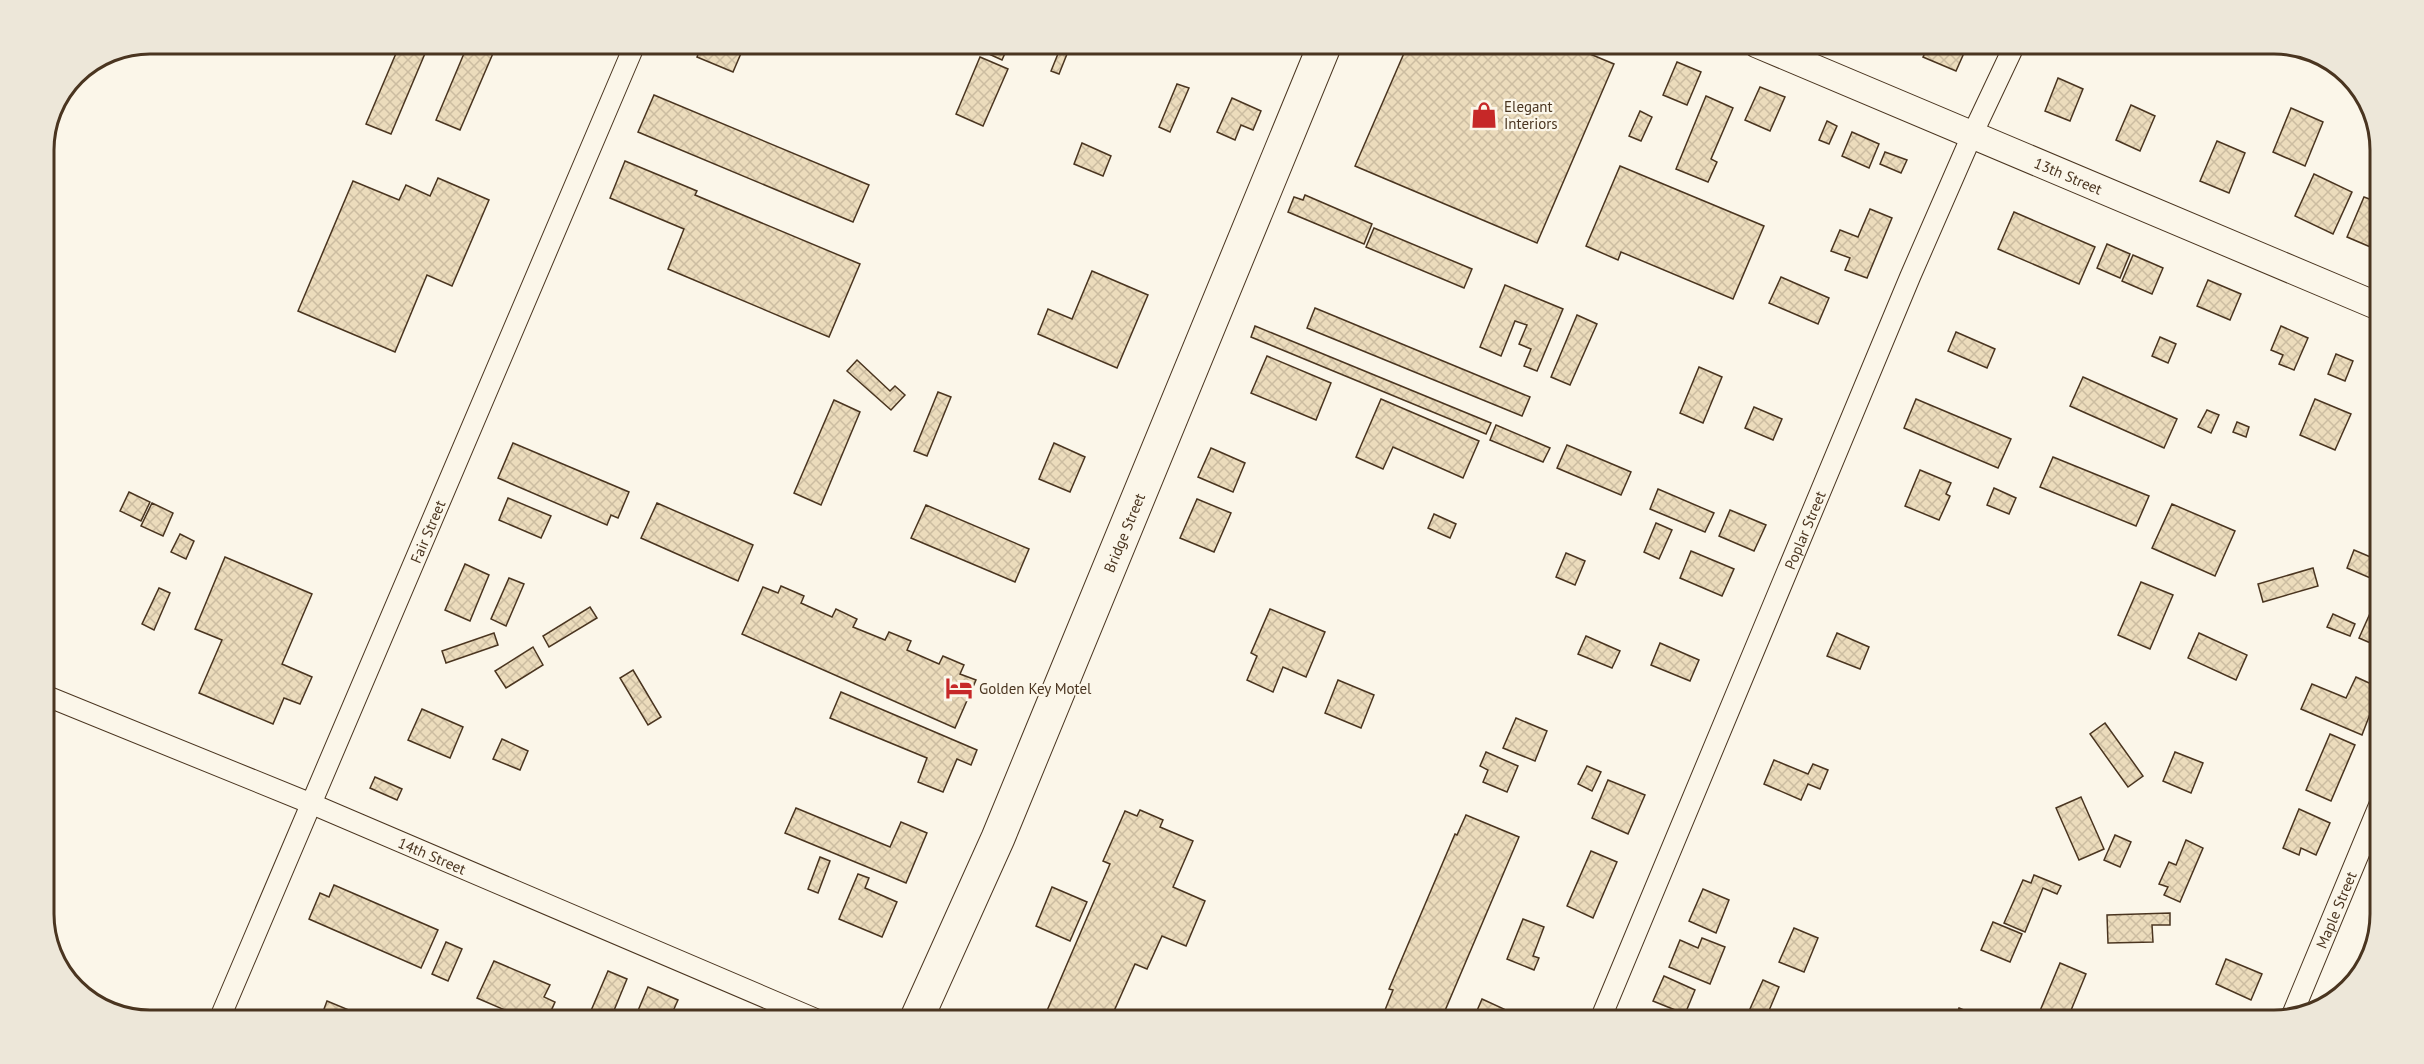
<svg xmlns="http://www.w3.org/2000/svg" width="2424" height="1064" font-family="'PT Sans',sans-serif">
  <defs>
    <pattern id="building-cross-hatch" width="8" height="8" patternUnits="userSpaceOnUse" patternTransform="scale(1.5)"><rect width="8" height="8" fill="#ecdcbc"/><path d="M0 0l8 8M0 8l8-8" fill="none" stroke="#ccbda1"/></pattern>
  </defs>
  <rect width="100%" height="100%" fill="#fbf6e9"/>
  <g fill="url(#building-cross-hatch)" stroke="#4a3520" stroke-width="1.5">
    <polygon points="400,44 429,44 391,134 366,124"/>
    <polygon points="468,44 497,44 460,130 436,120"/>
    <polygon points="702,44 745,44 733,72 697,57"/>
    <polygon points="993,44 1009,44 1002,60 989,54"/>
    <polygon points="1062,44 1071,44 1059,74 1051,71"/>
    <polygon points="1408,44 1566,44 1614,64 1537,243 1355,166"/>
    <polygon points="1889,44 1916,44 1912,53"/>
    <polygon points="1929,44 1968,44 1956,71 1923,57"/>
    <polygon points="980,57 1008,69 983,126 956,114"/>
    <polygon points="1677,62 1701,72 1687,105 1663,95"/>
    <polygon points="2058,78 2083,89 2070,121 2045,111"/>
    <polygon points="1177,84 1189,88 1170,132 1159,127"/>
    <polygon points="1760,87 1785,97 1770,131 1745,120"/>
    <polygon points="654,95 869,185 853,222 638,132"/>
    <polygon points="1706,96 1733,108 1711,159 1717,162 1708,182 1676,169"/>
    <polygon points="1232,98 1261,111 1253,130 1241,125 1235,140 1217,132"/>
    <polygon points="2131,105 2155,116 2140,151 2116,140"/>
    <polygon points="2291,108 2323,122 2305,166 2273,152"/>
    <polygon points="1640,111 1652,117 1641,141 1629,136"/>
    <polygon points="1827,121 1837,126 1829,144 1819,140"/>
    <polygon points="1852,132 1879,144 1869,168 1842,156"/>
    <polygon points="2217,141 2245,153 2229,193 2200,181"/>
    <polygon points="1082,143 1111,156 1103,176 1074,164"/>
    <polygon points="1885,152 1907,160 1901,173 1880,164"/>
    <polygon points="625,161 697,191 695,195 860,264 829,337 668,269 684,229 610,198"/>
    <polygon points="1620,166 1764,226 1733,299 1621,252 1618,260 1586,246"/>
    <polygon points="2314,174 2352,192 2333,234 2295,216"/>
    <polygon points="438,178 489,200 452,286 427,275 395,352 298,311 353,181 399,200 406,185 430,196"/>
    <polygon points="1305,195 1372,224 1364,244 1288,212 1294,197 1303,200"/>
    <polygon points="2364,197 2380,203 2380,251 2347,237"/>
    <polygon points="1870,209 1892,218 1867,278 1845,270 1850,258 1831,251 1840,230 1858,237"/>
    <polygon points="2014,212 2095,247 2079,284 1998,249"/>
    <polygon points="1374,228 1472,269 1464,288 1366,247"/>
    <polygon points="2107,244 2130,254 2120,278 2097,268"/>
    <polygon points="2133,255 2163,268 2152,294 2122,281"/>
    <polygon points="1092,271 1148,295 1117,368 1038,334 1048,309 1072,319"/>
    <polygon points="1781,277 1829,298 1818,324 1769,303"/>
    <polygon points="2208,280 2241,294 2230,320 2197,306"/>
    <polygon points="1505,285 1563,309 1537,371 1524,366 1531,349 1519,344 1527,325 1515,321 1501,356 1480,347"/>
    <polygon points="1315,308 1530,397 1522,416 1307,328"/>
    <polygon points="1577,315 1597,324 1570,385 1551,377"/>
    <polygon points="1255,326 1491,423 1486,434 1251,337"/>
    <polygon points="2281,326 2308,338 2294,370 2279,364 2283,355 2271,350"/>
    <polygon points="1956,332 1995,349 1987,368 1948,351"/>
    <polygon points="2160,337 2176,344 2168,363 2152,356"/>
    <polygon points="2336,354 2353,361 2345,381 2328,374"/>
    <polygon points="1267,356 1331,383 1316,420 1251,393"/>
    <polygon points="857,360 890,391 895,386 905,395 891,410 847,371"/>
    <polygon points="1699,367 1722,377 1703,423 1680,413"/>
    <polygon points="2083,377 2177,419 2164,448 2070,406"/>
    <polygon points="938,392 951,397 927,456 914,451"/>
    <polygon points="1381,399 1479,441 1463,478 1393,447 1383,469 1356,457"/>
    <polygon points="1916,399 2011,439 1998,468 1904,428"/>
    <polygon points="2315,399 2351,414 2335,450 2300,435"/>
    <polygon points="834,400 860,412 821,505 794,493"/>
    <polygon points="1754,407 1782,419 1773,440 1745,428"/>
    <polygon points="2207,410 2219,415 2211,433 2198,427"/>
    <polygon points="2237,422 2249,427 2246,437 2233,432"/>
    <polygon points="1496,425 1550,448 1543,462 1490,440"/>
    <polygon points="513,443 629,492 618,518 611,515 607,525 498,478"/>
    <polygon points="1054,443 1085,457 1070,492 1039,479"/>
    <polygon points="1567,445 1631,472 1621,495 1557,468"/>
    <polygon points="1211,448 1245,463 1233,492 1198,477"/>
    <polygon points="2053,457 2149,496 2136,526 2040,487"/>
    <polygon points="1920,470 1951,483 1946,494 1950,496 1939,520 1905,506"/>
    <polygon points="1994,488 2016,498 2009,514 1987,505"/>
    <polygon points="1658,489 1714,513 1705,532 1650,509"/>
    <polygon points="129,492 150,502 141,521 120,511"/>
    <polygon points="508,498 551,516 541,538 499,520"/>
    <polygon points="1197,499 1231,513 1214,552 1180,538"/>
    <polygon points="152,503 173,513 163,536 141,526"/>
    <polygon points="657,503 753,545 738,581 641,538"/>
    <polygon points="2172,504 2235,531 2215,576 2152,548"/>
    <polygon points="926,505 1029,549 1015,582 911,538"/>
    <polygon points="1730,510 1766,525 1754,551 1719,536"/>
    <polygon points="1434,514 1456,524 1450,538 1428,528"/>
    <polygon points="1656,523 1672,530 1659,559 1644,552"/>
    <polygon points="180,534 194,541 186,559 171,552"/>
    <polygon points="2354,550 2380,561 2375,580 2347,568"/>
    <polygon points="1691,551 1734,569 1722,596 1680,578"/>
    <polygon points="1566,553 1585,561 1575,585 1556,577"/>
    <polygon points="225,557 312,594 282,664 312,677 300,704 284,698 273,724 199,693 222,640 195,629"/>
    <polygon points="465,564 489,575 470,621 445,610"/>
    <polygon points="2313,568 2318,586 2263,602 2258,584"/>
    <polygon points="509,578 524,584 506,626 491,619"/>
    <polygon points="2141,582 2173,595 2150,649 2118,635"/>
    <polygon points="781,586 804,596 801,603 832,617 836,609 857,619 853,627 885,640 889,632 911,641 907,650 939,664 943,656 964,665 960,674 976,680 955,728 742,634 763,587 778,593"/>
    <polygon points="159,588 170,593 154,630 142,624"/>
    <polygon points="2376,600 2380,602 2380,647 2359,638"/>
    <polygon points="590,607 597,618 549,647 543,636"/>
    <polygon points="1270,609 1325,632 1306,677 1283,667 1273,692 1247,680 1257,656 1251,653"/>
    <polygon points="2333,614 2355,624 2350,636 2327,627"/>
    <polygon points="494,633 498,645 446,663 442,651"/>
    <polygon points="1837,633 1869,647 1860,669 1827,656"/>
    <polygon points="2199,633 2247,655 2236,680 2188,658"/>
    <polygon points="1586,636 1620,651 1612,668 1578,654"/>
    <polygon points="1660,643 1699,660 1690,681 1651,665"/>
    <polygon points="533,647 543,665 506,688 495,671"/>
    <polygon points="633,670 661,717 648,725 620,678"/>
    <polygon points="2356,677 2380,688 2362,735 2301,709 2312,684 2346,698"/>
    <polygon points="1338,680 1374,695 1361,728 1325,713"/>
    <polygon points="841,692 977,750 971,765 957,759 943,792 918,782 927,758 830,718"/>
    <polygon points="422,709 463,727 450,758 408,740"/>
    <polygon points="1516,718 1547,731 1535,761 1503,748"/>
    <polygon points="2105,723 2143,776 2128,787 2090,734"/>
    <polygon points="2330,734 2355,745 2331,801 2306,790"/>
    <polygon points="502,739 528,751 520,770 493,759"/>
    <polygon points="1486,752 1518,766 1507,792 1483,782 1488,770 1480,766"/>
    <polygon points="2175,752 2203,763 2191,793 2163,781"/>
    <polygon points="1774,760 1808,774 1813,764 1828,770 1820,789 1808,784 1801,800 1764,784"/>
    <polygon points="1587,766 1601,772 1592,791 1578,784"/>
    <polygon points="375,777 402,789 397,800 370,788"/>
    <polygon points="1608,780 1645,795 1628,834 1592,818"/>
    <polygon points="2081,797 2104,849 2079,860 2056,808"/>
    <polygon points="796,808 890,847 901,822 927,833 906,883 785,833"/>
    <polygon points="2299,809 2330,823 2316,855 2301,848 2299,855 2283,848"/>
    <polygon points="1140,810 1163,820 1160,827 1193,841 1173,887 1205,901 1186,946 1162,936 1147,969 1135,964 1110,1020 1043,1020 1110,864 1103,861 1125,811 1137,816"/>
    <polygon points="1466,815 1519,837 1441,1020 1411,1020 1385,1010 1393,990 1389,989 1455,834 1457,835"/>
    <polygon points="2115,835 2131,842 2120,867 2104,860"/>
    <polygon points="2186,840 2203,848 2180,902 2164,895 2168,887 2159,884 2169,862 2176,865"/>
    <polygon points="1591,851 1617,862 1593,918 1567,906"/>
    <polygon points="820,857 830,861 818,893 808,889"/>
    <polygon points="858,874 869,878 865,888 897,902 882,937 839,919"/>
    <polygon points="2034,875 2061,886 2057,894 2043,888 2025,932 2004,923 2023,880 2031,883"/>
    <polygon points="334,885 438,930 421,968 309,919 320,893 329,897"/>
    <polygon points="1052,887 1087,902 1070,941 1036,926"/>
    <polygon points="1703,889 1729,900 1716,933 1689,921"/>
    <polygon points="2170,913 2170,925 2152,925 2153,942 2108,943 2107,915"/>
    <polygon points="1523,919 1544,927 1533,956 1539,958 1534,970 1507,959"/>
    <polygon points="1993,922 2022,934 2010,962 1981,950"/>
    <polygon points="1794,928 1818,938 1804,972 1779,962"/>
    <polygon points="1702,938 1725,947 1710,984 1669,967 1680,940 1698,948"/>
    <polygon points="446,942 462,949 448,981 432,974"/>
    <polygon points="2226,959 2262,974 2251,1000 2216,984"/>
    <polygon points="494,961 550,985 544,997 555,1002 547,1020 528,1020 477,998"/>
    <polygon points="2060,963 2086,974 2067,1020 2043,1020 2037,1018"/>
    <polygon points="608,971 627,979 610,1020 587,1020"/>
    <polygon points="1664,976 1695,990 1685,1014 1653,1001"/>
    <polygon points="1763,980 1779,987 1765,1020 1745,1020"/>
    <polygon points="648,987 678,1000 669,1020 634,1020"/>
    <polygon points="1482,999 1504,1009 1499,1020 1473,1020"/>
    <polygon points="327,1001 361,1015 358,1020 330,1020 321,1017"/>
    <polygon points="1959,1008 1988,1020 1954,1020"/>
    <polygon points="706,1012 726,1020 703,1020"/>
    <polygon points="1516,1012 1534,1020 1512,1020"/>
  </g>
  <g fill="none" stroke-linecap="round" stroke-linejoin="round">
    <defs>
      <g id="street">
        <path id="s1" d="M44,695L312,804L818,1020"/>
        <path id="s2" d="M2292,1015L2380,803"/>
        <path id="s3" d="M219,1020L635,44"/>
        <path id="s4" d="M1600,1020L1910,277L1972,135L2015,44"/>
      </g>
      <g id="secondary">
        <path id="s5" d="M1757,44L2380,307"/>
      </g>
      <g id="highway">
        <path id="s6" d="M916,1020L998,838L1325,44"/>
      </g>
    </defs>
    <use href="#street" stroke="#4a3520" stroke-width="22"/>
    <use href="#secondary" stroke="#4a3520" stroke-width="29"/>
    <use href="#highway" stroke="#4a3520" stroke-width="35"/>
    <use href="#street" stroke="#fbf6e9" stroke-width="20"/>
    <use href="#secondary" stroke="#fbf6e9" stroke-width="27"/>
    <use href="#highway" stroke="#fbf6e9" stroke-width="33"/>
  </g>
  <defs>
    <symbol id="shop-bare" viewBox="-9 -9 18 18"><path d="M-5-2.5h2.3a2.7 3.5 0 0 1 5.4 0H5L5.5 6h-11ZM-1.5-2.5h3a1.5 2.3 0 0 0-3 0Z" fill="#c62828" stroke="#fbf6e9" stroke-width="2.5" paint-order="stroke"/></symbol>
    <symbol id="hotel-bare" viewBox="-9 -9 18 18"><path d="M-6-4.5h1.5V1H6V5H4.5V3h-9V5H-6ZM-4 0a1.8 1.8 0 1 1 3.6 0ZM.5 0V-2.5h3Q6-2.5 6 0Z" fill="#c62828" stroke="#fbf6e9" stroke-width="2.5" paint-order="stroke"/></symbol>
  </defs>
  <g fill-rule="evenodd">
    <use href="#shop-bare" x="1465" y="96" width="38" height="38"/>
    <use href="#hotel-bare" x="940" y="669" width="38" height="38"/>
  </g>
  <g text-anchor="middle" dominant-baseline="central" stroke-width="4.5" stroke-linejoin="round" paint-order="stroke">
    <g font-size="15" fill="#4a3520" stroke="#fbf6e9" text-anchor="start">
      <text x="1504" y="106">Elegant<tspan x="1504" dy="17">Interiors</tspan></text>
      <text x="979" y="688">Golden Key Motel</text>
    </g>
    <g font-size="15" fill="#4a3520" stroke="#fbf6e9">
      <text stroke="none"><textPath href="#s5" startOffset="338">13th Street</textPath></text>
      <text stroke="none"><textPath href="#s4" startOffset="531">Poplar Street</textPath></text>
      <text stroke="none"><textPath href="#s3" startOffset="531">Fair Street</textPath></text>
      <text stroke="none"><textPath href="#s6" startOffset="530">Bridge Street</textPath></text>
      <text stroke="none"><textPath href="#s1" startOffset="420">14th Street</textPath></text>
      <text stroke="none"><textPath href="#s2" startOffset="114">Maple Street</textPath></text>
    </g>
  </g>
  <path d="M0 0H2424V1064H0ZM150 54H2274A96 96 0 0 1 2370 150V914A96 96 0 0 1 2274 1010H150A96 96 0 0 1 54 914V150A96 96 0 0 1 150 54Z" fill="#ede7d9" fill-rule="evenodd"/>
  <path fill="none" stroke="#4a3520" stroke-width="3" d="M150 54H2274A96 96 0 0 1 2370 150V914A96 96 0 0 1 2274 1010H150A96 96 0 0 1 54 914V150A96 96 0 0 1 150 54Z"/>
</svg>
